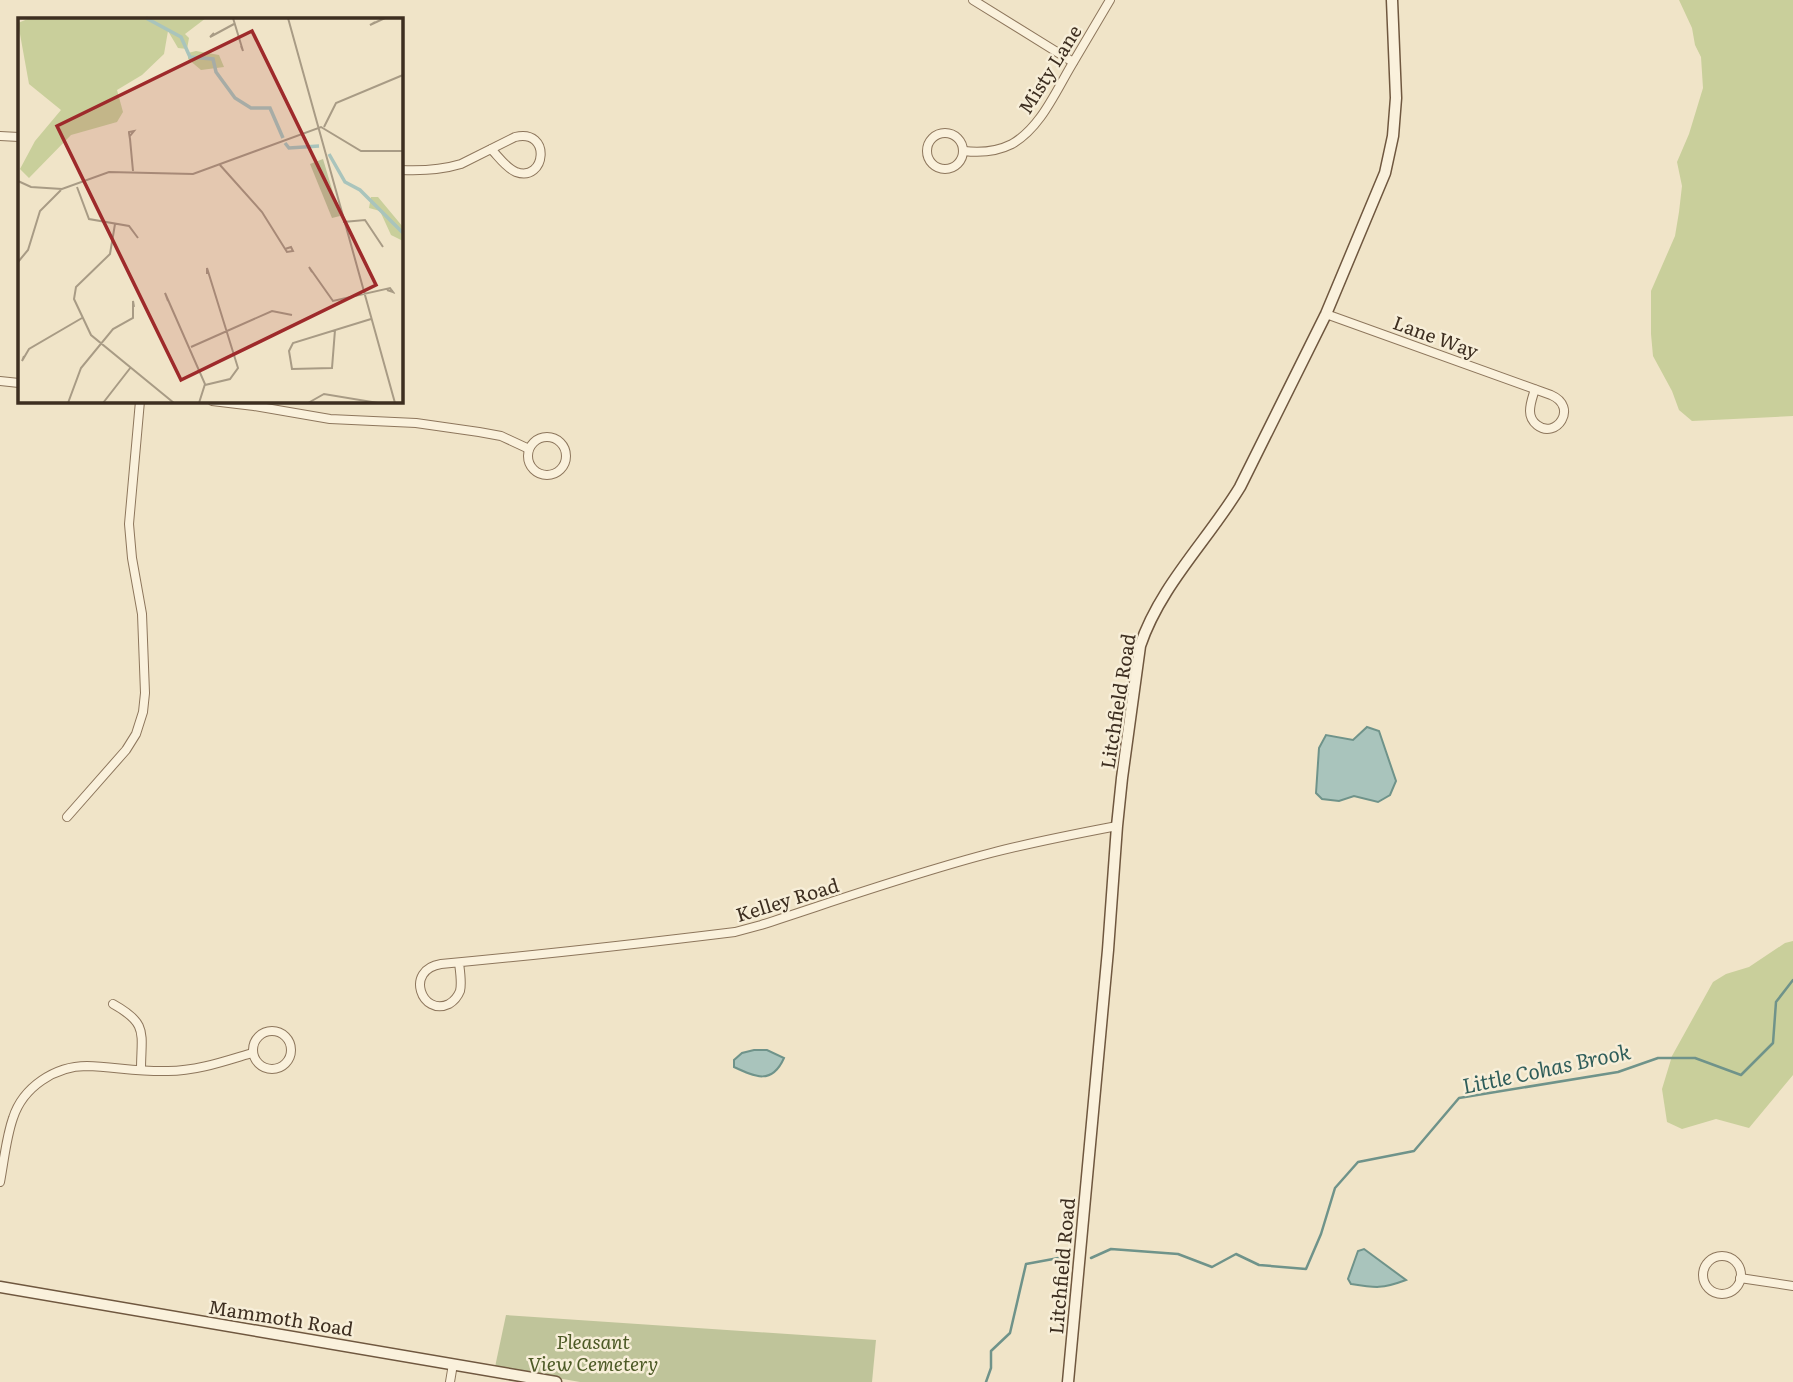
<svg xmlns="http://www.w3.org/2000/svg" width="1793" height="1382" font-family="Literata,serif">
  <rect width="100%" height="100%" fill="#f0e4c8"/>
  <g fill="#c9cf9b">
    <polygon points="1679,0 1793,0 1793,416 1692,421 1679,410 1672,391 1653,356 1651,334 1651,291 1675,236 1679,212 1682,186 1677,162 1689,134 1703,88 1701,57 1695,45 1692,28"/>
    <polygon points="1793,941 1793,1075 1749,1128 1716,1119 1682,1129 1667,1122 1662,1089 1672,1056 1713,982 1726,974 1749,967 1785,943"/>
  </g>
  <polygon fill="#bfc49a" points="506,1315 876,1340 872,1382 580,1382 495,1367"/>
  <g fill="#a9c4bc" stroke="#6f938a" stroke-width="2">
    <polygon points="1367,727 1379,731 1396,781 1390,795 1378,802 1354,796 1339,801 1322,799 1316,793 1319,748 1326,735 1353,740"/>
    <path d="M754,1050H767L784,1058C772,1085 755,1077 734,1067V1060L742,1053Z"/>
    <path d="M1364,1249L1406,1280C1382,1289 1376,1288 1351,1284L1348,1279L1358,1251Z"/>
  </g>
  <g fill="none" stroke-linecap="round" stroke-linejoin="round">
    <g stroke="#6f938a" stroke-width="2.5">
      <polyline points="1091,1258 1111,1249 1178,1254 1212,1267 1236,1254 1259,1265 1306,1269 1321,1234 1335,1188 1358,1162 1414,1151 1459,1098 1618,1072 1658,1058 1695,1058 1741,1075 1773,1043 1776,1002 1793,980"/>
      <polyline points="986,1382 991,1368 991,1351 1010,1333 1026,1264 1064,1257"/>
    </g>
    <defs>
      <g id="street">
        <polyline points="973,0 1073,62"/>
        <circle cx="945" cy="151" r="18"/>
        <polyline points="0,136 19,137"/>
        <path d="M964,151C980,153 996,152 1012,144C1040,128 1055,93 1071,66C1084,44 1097,22 1110,0"/>
        <path d="M401,170C422,171 441,170 461,164L515,137C552,128 546,183 516,172C506,168 498,156 491,149"/>
        <path d="M1326,314L1551,395C1579,407 1556,440 1537,425C1532,421 1530,416 1530,411C1530,403 1533,396 1535,389"/>
        <polyline points="0,381 19,383"/>
        <polyline points="212,401 254,406 330,419 416,423 479,432 501,436 529,449"/>
        <circle cx="547" cy="456" r="19"/>
        <polyline points="67,817 126,750 136,734 143,712 145,693 142,614 132,558 129,524 140,401"/>
        <path d="M459,963C460,971 462,983 460,991C458,996 454,1001 449,1004C422,1017 404,970 441,964C539,955 637,944 735,932L761,925C838,900 914,873 991,853C1033,842 1075,834 1117,826"/>
        <path d="M113,1004C149,1024 141,1033 141,1070"/>
        <circle cx="272" cy="1050" r="19"/>
        <path d="M0,1182C4,1161 6,1138 13,1118C23,1087 55,1066 87,1066C114,1067 141,1072 168,1071C197,1071 225,1061 252,1053"/>
        <circle cx="1722" cy="1275" r="19"/>
        <polyline points="1740,1278 1793,1286"/>
        <polyline points="450,1382 453,1364"/>
      </g>
      <g id="secondary">
        <polyline points="0,1287 556,1382"/>
        <path d="M1068,1382L1108,950L1117,826L1122,778L1140,646C1160,586 1208,540 1240,487L1326,314L1385,173L1393,136L1396,98L1392,0"/>
      </g>
    </defs>
    <use href="#street" stroke="#8d765c" stroke-width="10"/>
    <use href="#secondary" stroke="#6f573f" stroke-width="13"/>
    <use href="#street" stroke="#faf1dc" stroke-width="8"/>
    <use href="#secondary" stroke="#faf1dc" stroke-width="10"/>
  </g>
  <g text-anchor="middle" dominant-baseline="central" stroke-width="5" stroke-linejoin="round" paint-order="stroke">
    <g font-size="19" fill="#3d2e20" stroke="#f7eed8">
      <text transform="translate(1049 69) rotate(-58)">Misty Lane</text>
      <text transform="translate(1436 336) rotate(20)">Lane Way</text>
      <text transform="translate(1117 701) rotate(-81)">Litchfield Road</text>
      <text transform="translate(787 899) rotate(-17)">Kelley Road</text>
      <text transform="translate(1061 1266) rotate(-85)">Litchfield Road</text>
      <text transform="translate(281 1317) rotate(9)">Mammoth Road</text>
    </g>
    <g font-size="19" font-style="italic" fill="#4d5a26" stroke="#f7eed8">
      <text x="593" y="1341">Pleasant<tspan x="593" dy="22">View Cemetery</tspan></text>
    </g>
    <g font-size="21" font-style="italic" fill="#2f5d5a" stroke="#f7eed8">
      <text transform="translate(1546 1067) rotate(-12)">Little Cohas Brook</text>
    </g>
  </g>
  <g transform="translate(18 18)">
    <rect width="385" height="385" fill="#f0e4c8"/>
    <path d="M12,0L157,1L188,0L167,16L171,20L169,31L160,30L150,13L146,36L124,57L99,72L105,94L99,104L53,117L11,160L2,151L17,123L43,92L11,66L0,5ZM178,33L201,37L206,49L183,52L170,41V35ZM353,179H360L385,209V223L373,217L362,193L351,190Z" fill="#c9cf9b"/>
    <path d="M305,141L322,198L314,200L292,146Z" fill="#bfc49a"/>
    <path fill="none" stroke="#a9c4bc" stroke-width="3.5" d="M128,0L163,19L172,39L195,41L198,54L217,80L233,90H252L265,120M267,125L271,130L301,128M311,136L327,164L342,172L385,215"/>
    <path fill="none" stroke="#a89b85" stroke-width="2" d="M215,0L225,33L223,28M270,0L377,385M357,4L352,7L367,0M196,15L192,19L216,6M306,109L318,85L385,57M112,118L116,113L111,114V115L112,121L115,153M202,147L244,194L269,234L275,233L273,229L267,231M0,163L13,169L44,171L91,154L175,156L303,109L343,133H385M59,169L71,201L111,208L120,220L117,216M325,204L347,202L365,229M97,206L92,236L58,269L56,281L73,317L156,385M0,244L10,232L22,193L43,172M294,254L291,249L315,283L372,270L375,274L369,272M150,283L147,275L187,366L181,385M317,312L314,350L274,351L271,333L275,325L353,301M173,329L254,293L274,297M6,338L4,343L11,331L64,300M187,367L212,361L220,350L189,250V256M50,385L63,350L95,311L115,300V283L116,289M85,385L113,349M290,385L306,376L360,385"/>
    <path fill="#9e2a2b" fill-opacity="0.15" stroke="#9e2a2b" stroke-width="3.5" d="M234,13L358,267L163,362L39,108Z"/>
    <rect width="385" height="385" fill="none" stroke="#3d2e20" stroke-width="3.5"/>
  </g>
</svg>
